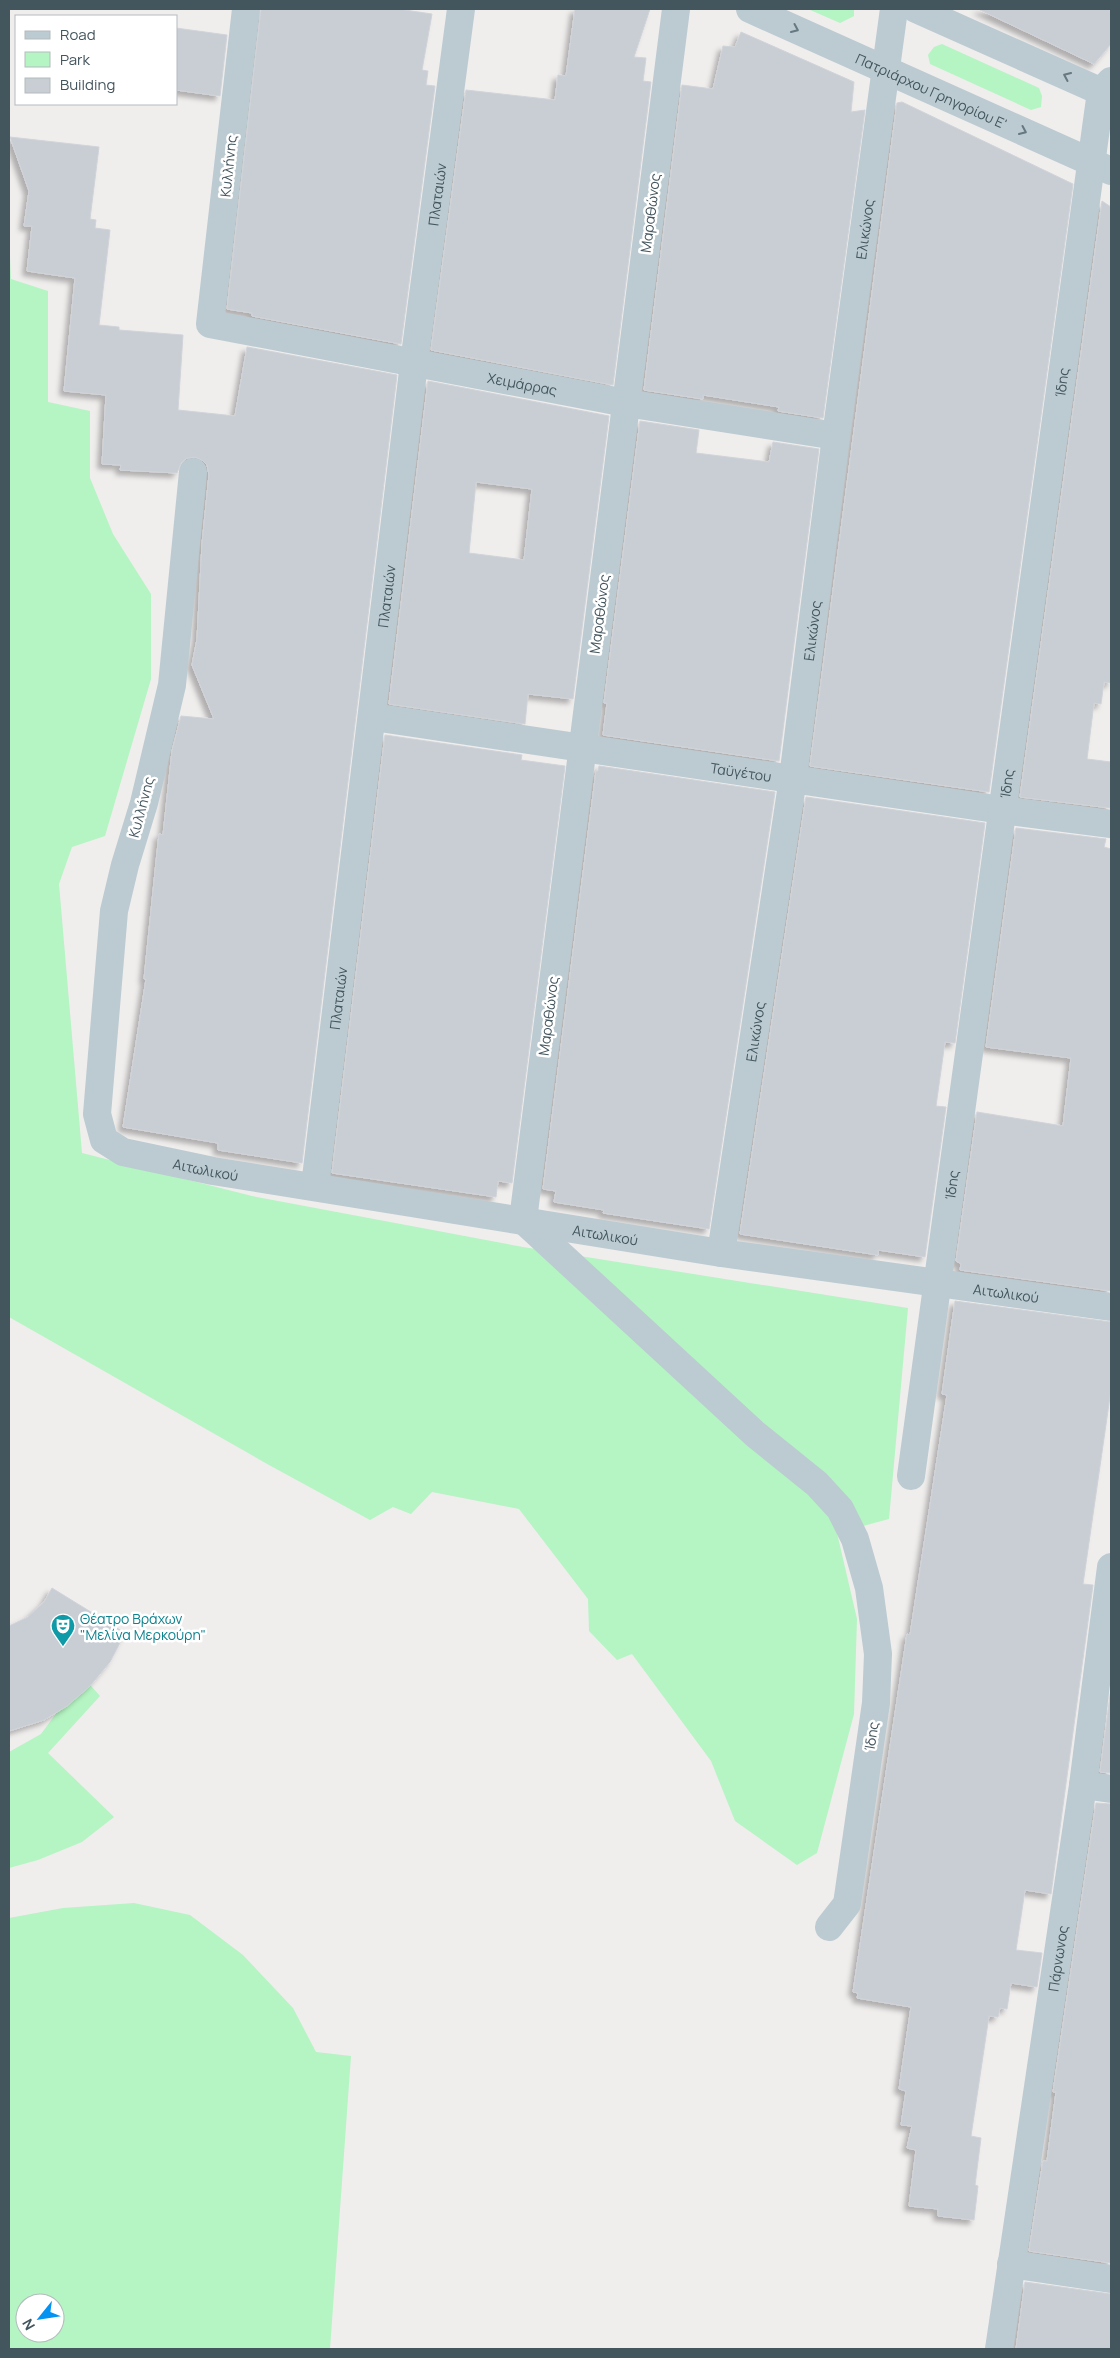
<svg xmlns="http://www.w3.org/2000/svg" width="1120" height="2358" font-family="Manrope,sans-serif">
  <defs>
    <filter id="shadow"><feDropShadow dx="-4.5" dy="4.5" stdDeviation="2.5" flood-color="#0004"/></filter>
  </defs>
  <rect width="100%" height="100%" fill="#f0eded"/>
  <g fill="#b5f4c3" fill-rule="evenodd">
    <polygon points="808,9 854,9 854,16 840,23"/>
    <polygon points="942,44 1039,88 1042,96 1041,107 1031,110 930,64 928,55 934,47"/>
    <polygon points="9,233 11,279 48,291 48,402 90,411 90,478 113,534 151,594 151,679 105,836 72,847 59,884 82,1153 252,1196 523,1247 908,1308 889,1519 837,1533 857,1619 854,1714 817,1853 797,1865 735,1821 711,1761 632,1654 617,1660 589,1631 588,1599 519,1509 432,1492 411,1514 393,1507 370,1520 269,1465 9,1317"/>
    <polygon points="83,1677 100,1696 48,1753 114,1817 82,1842 38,1860 9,1868 9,1752 41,1734"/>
    <path d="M134,1903L190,1915L243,1955L293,2008L316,2052L351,2056L330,2349H9V1918L63,1908ZM25,2303H55V2333H25Z"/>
  </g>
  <g fill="#c8ced3" stroke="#d0d4da" fill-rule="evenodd" filter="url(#shadow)">
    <polygon points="261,9 398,9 432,14 422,70 428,71 426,85 435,86 401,344 252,316 252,313 227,309"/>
    <polygon points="575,9 650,9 634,57 646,58 643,81 651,82 613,385 431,350 466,90 555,100 558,75 566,76"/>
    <polygon points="978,9 1111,9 1111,44 1094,64"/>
    <polygon points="176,28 227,35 220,96 176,90"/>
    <polygon points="741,32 854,82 851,112 865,110 823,418 778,411 779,407 703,395 703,399 644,390 682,85 713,89 723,46 735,47"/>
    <polygon points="902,102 1073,184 989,792 810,766 897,103"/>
    <polygon points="10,137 99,147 90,219 96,220 95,228 110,230 99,325 119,327 119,330 183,335 178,410 235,416 247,347 397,375 302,1163 218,1150 218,1143 123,1127 146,979 144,979 156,862 159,834 163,835 172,751 181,716 214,719 192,665 197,639 202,544 209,475 207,465 202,460 195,457 187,458 181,463 177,473 120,470 121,465 102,464 106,395 64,391 75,278 27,271 32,226 24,226 29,191"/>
    <polygon points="1102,201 1111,207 1111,683 1104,682 1101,704 1094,703 1087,759 1111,762 1110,808 1020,797"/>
    <path d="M428,381L609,416L573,699L528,694L525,724L389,704ZM476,482L532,489L524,560L469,553Z"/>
    <polygon points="640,421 699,430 696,453 769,462 773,442 819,449 779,761 603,735 607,703 604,703"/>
    <polygon points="385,735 522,755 521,760 565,766 512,1183 498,1181 496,1197 332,1173"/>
    <polygon points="599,766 775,792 709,1229 603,1213 604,1210 554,1202 556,1191 543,1189 596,771 598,771"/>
    <polygon points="806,797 985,823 955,1043 945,1042 936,1106 946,1107 925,1257 878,1250 878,1255 740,1234"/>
    <polygon points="1016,828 1106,839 1104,847 1111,849 1111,1291 960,1270 961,1264 956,1261 977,1112 1063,1126 1071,1058 986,1047"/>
    <polygon points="955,1301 1111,1322 1111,1390 1083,1584 1093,1585 1051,1894 1025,1890 1016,1950 1042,1953 1037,1987 1011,1983 1007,2009 1000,2008 998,2017 989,2016 971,2136 981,2138 975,2185 978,2186 974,2220 938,2216 938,2209 909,2206 916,2150 907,2148 912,2126 901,2125 906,2091 899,2089 911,2007 857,1998 858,1993 853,1992 907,1634 910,1635 947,1395 942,1394"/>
    <polygon points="52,1588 125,1633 110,1662 90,1686 67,1706 44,1720 9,1731 9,1626 28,1617 44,1602"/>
    <polygon points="1111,1688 1111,1773 1100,1772"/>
    <polygon points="1096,1803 1111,1804 1111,2263 1029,2251 1043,2161 1047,2161 1056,2092 1053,2092"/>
    <polygon points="1025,2282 1111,2294 1111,2349 1016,2349"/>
  </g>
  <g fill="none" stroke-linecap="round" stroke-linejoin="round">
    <g stroke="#bbcbd1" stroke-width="28">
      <path id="s1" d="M246,9L210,324L626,403L836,436"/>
      <polyline points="676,9 523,1220 755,1434 817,1484 840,1509 855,1539 869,1588 878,1654 876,1703 847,1904 829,1927"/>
      <path id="s2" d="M750,9L1111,171"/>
      <polyline points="916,9 1111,96"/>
      <path id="s3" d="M193,472L172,685L144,803L125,865L114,911L97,1114L104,1140L123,1152L213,1171L721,1253L1111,1307"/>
      <path id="s4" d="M373,717L1002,810L1111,824"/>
      <path id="s5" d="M315,1186L414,363L461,9"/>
      <path id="s6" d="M721,1253L793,778L836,436L894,9"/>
      <path id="s7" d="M911,1476L1096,128L1101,92L1111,81"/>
      <polyline points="1083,1785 1111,1789"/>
      <polyline points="1011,2264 1111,2279"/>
      <path id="s8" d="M999,2349L1083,1785L1111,1567"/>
    </g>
  </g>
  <defs><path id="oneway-chevron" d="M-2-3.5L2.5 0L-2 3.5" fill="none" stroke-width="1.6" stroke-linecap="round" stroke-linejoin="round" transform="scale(1.25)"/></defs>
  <g stroke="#677880">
    <use href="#oneway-chevron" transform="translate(795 29) rotate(24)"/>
    <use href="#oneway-chevron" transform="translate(1067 76) rotate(-156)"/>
    <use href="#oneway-chevron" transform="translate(1023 131) rotate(24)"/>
  </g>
  <defs>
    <symbol id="theatre-pin" viewBox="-11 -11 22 30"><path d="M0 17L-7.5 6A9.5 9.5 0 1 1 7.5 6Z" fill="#0f9aa8" stroke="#fff"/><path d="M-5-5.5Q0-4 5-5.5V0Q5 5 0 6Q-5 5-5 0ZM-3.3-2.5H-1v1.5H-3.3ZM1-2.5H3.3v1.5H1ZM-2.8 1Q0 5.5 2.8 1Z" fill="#fff"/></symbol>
  </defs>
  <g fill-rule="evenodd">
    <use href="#theatre-pin" x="49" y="1612" width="28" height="38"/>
  </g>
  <g text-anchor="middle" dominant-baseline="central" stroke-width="5" stroke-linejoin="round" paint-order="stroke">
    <g font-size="14" fill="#43555d" stroke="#fff">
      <text stroke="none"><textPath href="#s2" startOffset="199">Πατριάρχου Γρηγορίου Ε'</textPath></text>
      <text transform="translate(228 166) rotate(-84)">Κυλλήνης</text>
      <text stroke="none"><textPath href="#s5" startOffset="999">Πλαταιών</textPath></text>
      <text transform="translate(650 213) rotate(-83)">Μαραθώνος</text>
      <text stroke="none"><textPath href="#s6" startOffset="1034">Ελικώνος</textPath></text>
      <text stroke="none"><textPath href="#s1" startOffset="635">Χειμάρρας</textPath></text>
      <text stroke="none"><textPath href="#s7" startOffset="1104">Ίδης</textPath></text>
      <text stroke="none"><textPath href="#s5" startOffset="594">Πλαταιών</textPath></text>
      <text transform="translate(599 614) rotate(-83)">Μαραθώνος</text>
      <text stroke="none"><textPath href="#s6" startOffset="629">Ελικώνος</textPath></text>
      <text stroke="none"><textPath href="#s4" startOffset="372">Ταϋγέτου</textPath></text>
      <text stroke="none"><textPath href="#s7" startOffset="699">Ίδης</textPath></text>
      <text transform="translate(141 807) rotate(-75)">Κυλλήνης</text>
      <text stroke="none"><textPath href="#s5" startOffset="189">Πλαταιών</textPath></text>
      <text transform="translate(548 1016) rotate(-83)">Μαραθώνος</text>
      <text stroke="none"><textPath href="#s6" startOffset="224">Ελικώνος</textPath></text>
      <text stroke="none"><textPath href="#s3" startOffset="785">Αιτωλικού</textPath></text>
      <text stroke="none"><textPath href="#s7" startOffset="294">Ίδης</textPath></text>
      <text stroke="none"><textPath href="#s3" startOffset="1190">Αιτωλικού</textPath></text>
      <text stroke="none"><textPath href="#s3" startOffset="1595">Αιτωλικού</textPath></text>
      <text transform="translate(871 1736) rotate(-81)">Ίδης</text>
      <text stroke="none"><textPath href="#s8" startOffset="395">Πάρνωνος</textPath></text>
    </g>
    <g font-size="14" fill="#0d838f" stroke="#fff" text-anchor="start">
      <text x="80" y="1618">Θέατρο Βράχων<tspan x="80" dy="16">"Μελίνα Μερκούρη"</tspan></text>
    </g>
  </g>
  <rect width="1120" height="2358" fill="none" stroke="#43555d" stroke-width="20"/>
  <rect x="15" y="15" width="162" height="90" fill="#ffffff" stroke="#b4bbbe"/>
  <rect x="25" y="31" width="25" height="8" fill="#bbcbd1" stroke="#b4bbbe"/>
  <text x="60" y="40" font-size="15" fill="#43555d">Road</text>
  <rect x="25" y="52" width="25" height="15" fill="#b5f4c3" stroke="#b4bbbe"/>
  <text x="60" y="65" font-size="15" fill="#43555d">Park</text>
  <rect x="25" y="78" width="25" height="15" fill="#c8ced3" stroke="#b4bbbe"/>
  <text x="60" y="90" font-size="15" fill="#43555d">Building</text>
  <g transform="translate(40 2318) rotate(240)"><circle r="24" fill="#ffffff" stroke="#b4bbbe"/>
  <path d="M0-4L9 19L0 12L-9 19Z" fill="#0593f2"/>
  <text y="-8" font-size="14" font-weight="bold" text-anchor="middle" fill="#43555d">N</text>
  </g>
</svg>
